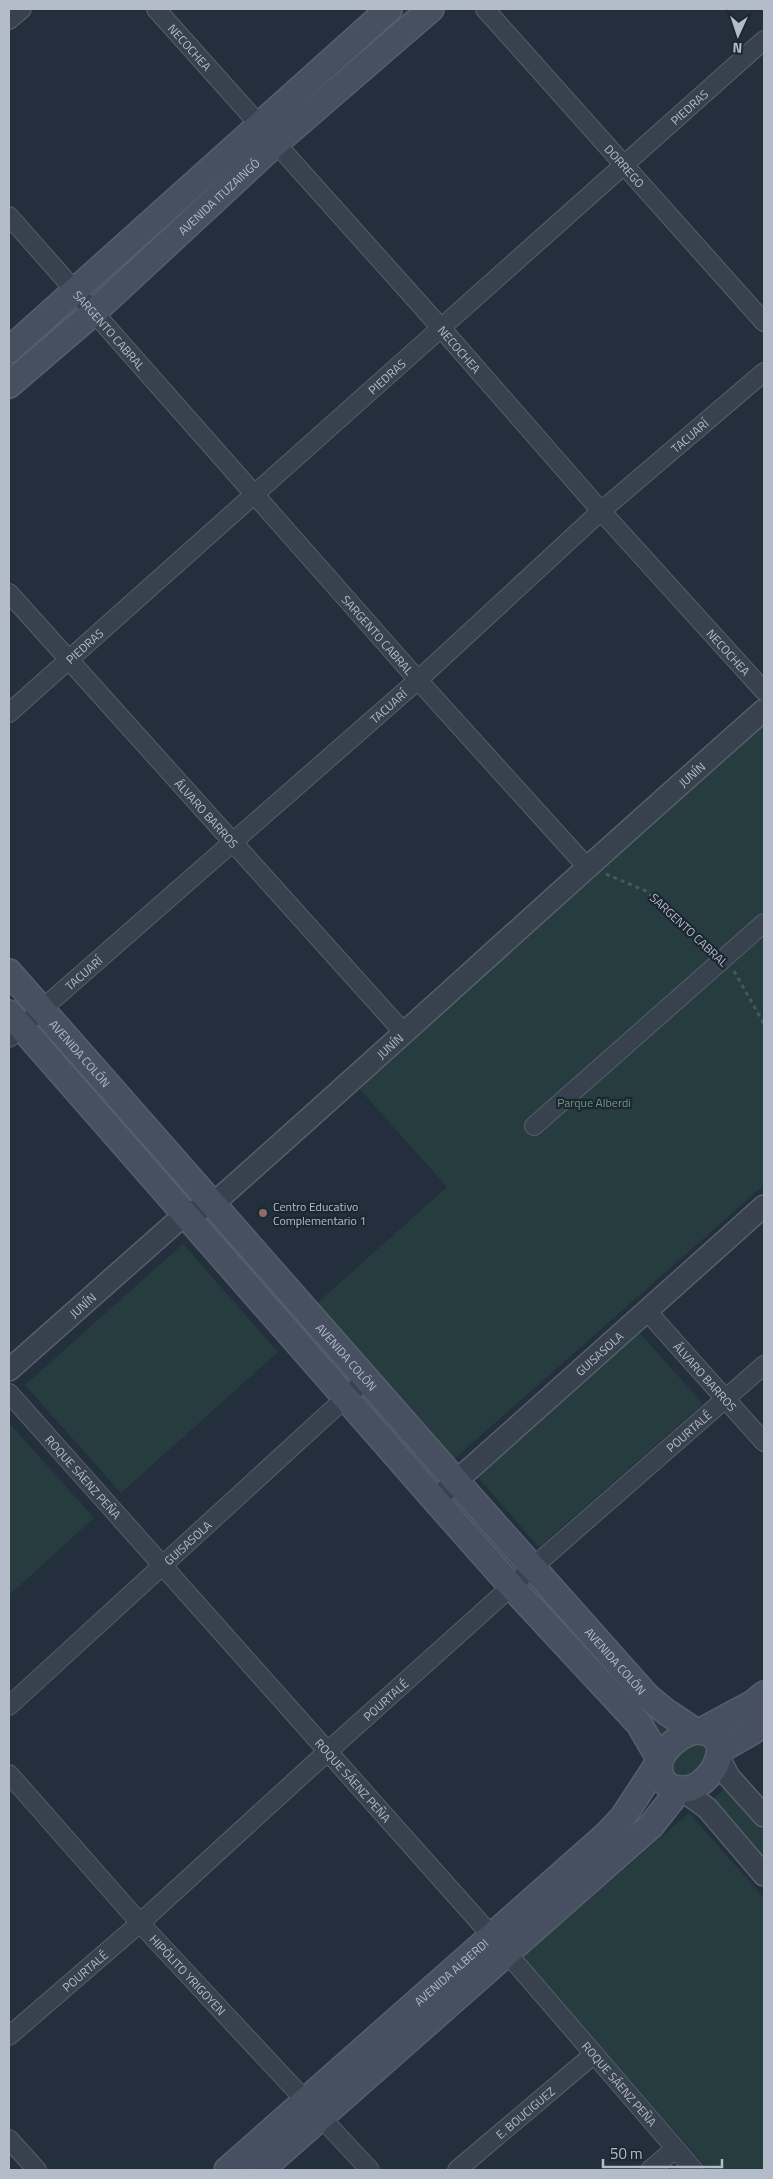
<svg xmlns="http://www.w3.org/2000/svg" width="773" height="2179" font-family="'Titillium Web',sans-serif">
  <rect width="100%" height="100%" fill="#242f3e"/>
  <g fill="#263c3f">
    <polygon points="406,9 413,9 286,122 282,118"/>
    <polygon points="247,150 251,154 99,288 95,285"/>
    <polygon points="62,316 65,320 9,370 9,363"/>
    <polygon points="764,725 764,1185 452,1461 314,1306 447,1187 356,1085"/>
    <polygon points="59,1043 181,1185 177,1188 54,1047"/>
    <polygon points="219,1224 341,1366 337,1370 214,1228"/>
    <polygon points="183,1244 278,1352 121,1493 25,1385"/>
    <polygon points="638,1331 703,1404 539,1547 475,1474"/>
    <polygon points="378,1406 434,1472 430,1475 373,1410"/>
    <polygon points="9,1423 94,1518 9,1595"/>
    <polygon points="470,1511 510,1556 506,1560 466,1515"/>
    <polygon points="538,1587 674,1728 658,1743 646,1715 534,1589"/>
    <polygon points="708,1740 709,1763 678,1783 667,1762 677,1750"/>
    <polygon points="728,1785 734,1800 764,1829 764,1863 749,1846 724,1811 710,1802"/>
    <polygon points="689,1813 764,1898 764,2170 709,2170 522,1958"/>
  </g>
  <g fill="none" stroke-linecap="round" stroke-linejoin="round">
    <defs>
      <g id="minor">
        <path id="s1" d="M156,9L442,329L601,511L764,691"/>
        <path id="s2" d="M485,9L764,322"/>
        <polyline points="9,20 22,9"/>
        <path id="s3" d="M9,216L418,680L587,867"/>
        <path id="s4" d="M9,593L405,1034"/>
        <path id="s5" d="M9,713L764,40"/>
        <path id="s6" d="M9,1038L418,680L601,511L764,372"/>
        <polyline points="534,1126 764,923"/>
        <path id="s7" d="M646,1310L764,1442"/>
        <path id="s8" d="M9,1393L507,1953L694,2170"/>
        <path id="s9" d="M9,1706L366,1379"/>
        <path id="s10" d="M9,1774L140,1923L370,2170"/>
        <path id="s11" d="M9,2036L140,1923L327,1752L533,1567L764,1365"/>
        <polyline points="9,2139 37,2170"/>
        <path id="s12" d="M457,2170L593,2055"/>
        <polyline points="650,2170 675,2149"/>
      </g>
      <g id="tertiary">
        <path id="s13" d="M9,1370L184,1215L213,1204C398,1040 579,873 764,710"/>
        <path id="s14" d="M435,1500L764,1206"/>
        <polyline points="719,1758 729,1777 764,1816"/>
        <polyline points="682,1790 707,1808 764,1875"/>
      </g>
      <g id="secondary">
        <polyline points="9,350 389,9"/>
        <path id="s15" d="M9,385L93,313L276,143L431,9"/>
        <path id="s16" d="M9,972L456,1481L647,1696L665,1711L695,1731"/>
        <polyline points="9,1013 435,1500 512,1587 639,1724 660,1760"/>
        <path d="M695,1731C742,1731 712,1792 681,1789C673,1789 665,1785 662,1778C651,1756 677,1736 695,1731Z"/>
        <polyline points="701,1731 753,1703 764,1694"/>
        <polyline points="720,1750 752,1732 764,1722"/>
        <path id="s17" d="M227,2170L606,1835L623,1817L659,1762"/>
        <polyline points="261,2170 651,1826 680,1789"/>
      </g>
    </defs>
    <use href="#minor" stroke="#565f6c" stroke-width="20"/>
    <use href="#tertiary" stroke="#565f6c" stroke-width="24"/>
    <use href="#secondary" stroke="#565f6c" stroke-width="28"/>
    <g stroke="#44595c" stroke-width="3" stroke-dasharray="4 4" stroke-linecap="butt">
      <polyline points="606,874 646,891 711,950"/>
      <polyline points="734,971 764,1024"/>
    </g>
    <use href="#minor" stroke="#38414e" stroke-width="18"/>
    <use href="#tertiary" stroke="#38414e" stroke-width="21"/>
    <use href="#secondary" stroke="#465061" stroke-width="25"/>
  </g>
  <circle fill="#8d6e63" stroke="#1d2633" stroke-width="2" cx="263" cy="1213" r="5"/>
  <g text-anchor="middle" dominant-baseline="central" stroke-width="4.5" stroke-linejoin="round" paint-order="stroke">
    <g font-size="12" fill="#b4bcc9" stroke="#1d2633">
      <text stroke="none"><textPath href="#s1" startOffset="51">NECOCHEA</textPath></text>
      <text stroke="none"><textPath href="#s5" startOffset="911">PIEDRAS</textPath></text>
      <text stroke="none"><textPath href="#s2" startOffset="210">DORREGO</textPath></text>
      <text stroke="none"><textPath href="#s15" startOffset="282">AVENIDA ITUZAINGÓ</textPath></text>
      <text stroke="none"><textPath href="#s3" startOffset="152">SARGENTO CABRAL</textPath></text>
      <text stroke="none"><textPath href="#s1" startOffset="456">NECOCHEA</textPath></text>
      <text stroke="none"><textPath href="#s5" startOffset="506">PIEDRAS</textPath></text>
      <text stroke="none"><textPath href="#s6" startOffset="909">TACUARÍ</textPath></text>
      <text stroke="none"><textPath href="#s3" startOffset="558">SARGENTO CABRAL</textPath></text>
      <text stroke="none"><textPath href="#s5" startOffset="101">PIEDRAS</textPath></text>
      <text stroke="none"><textPath href="#s1" startOffset="861">NECOCHEA</textPath></text>
      <text stroke="none"><textPath href="#s6" startOffset="504">TACUARÍ</textPath></text>
      <text stroke="none"><textPath href="#s13" startOffset="908">JUNÍN</textPath></text>
      <text stroke="none"><textPath href="#s4" startOffset="296">ÁLVARO BARROS</textPath></text>
      <text transform="translate(689 930) rotate(43)">SARGENTO CABRAL</text>
      <text stroke="none"><textPath href="#s6" startOffset="99">TACUARÍ</textPath></text>
      <text stroke="none"><textPath href="#s13" startOffset="502">JUNÍN</textPath></text>
      <text stroke="none"><textPath href="#s16" startOffset="108">AVENIDA COLÓN</textPath></text>
      <text stroke="none"><textPath href="#s13" startOffset="98">JUNÍN</textPath></text>
      <text stroke="none"><textPath href="#s14" startOffset="220">GUISASOLA</textPath></text>
      <text stroke="none"><textPath href="#s16" startOffset="512">AVENIDA COLÓN</textPath></text>
      <text stroke="none"><textPath href="#s7" startOffset="89">ÁLVARO BARROS</textPath></text>
      <text stroke="none"><textPath href="#s11" startOffset="910">POURTALÉ</textPath></text>
      <text stroke="none"><textPath href="#s8" startOffset="112">ROQUE SÁENZ PEÑA</textPath></text>
      <text stroke="none"><textPath href="#s9" startOffset="242">GUISASOLA</textPath></text>
      <text stroke="none"><textPath href="#s16" startOffset="918">AVENIDA COLÓN</textPath></text>
      <text stroke="none"><textPath href="#s11" startOffset="505">POURTALÉ</textPath></text>
      <text stroke="none"><textPath href="#s8" startOffset="518">ROQUE SÁENZ PEÑA</textPath></text>
      <text stroke="none"><textPath href="#s11" startOffset="100">POURTALÉ</textPath></text>
      <text stroke="none"><textPath href="#s17" startOffset="299">AVENIDA ALBERDI</textPath></text>
      <text stroke="none"><textPath href="#s10" startOffset="269">HIPÓLITO YRIGOYEN</textPath></text>
      <text stroke="none"><textPath href="#s8" startOffset="922">ROQUE SÁENZ PEÑA</textPath></text>
      <text stroke="none"><textPath href="#s12" startOffset="89">E. BOUCIGUEZ</textPath></text>
    </g>
    <g font-size="12" fill="#6b9a76" stroke="#1d2633">
      <text x="594" y="1102">Parque Alberdi</text>
    </g>
    <g font-size="12" fill="#b4bcc9" stroke="#1d2633" text-anchor="start">
      <text x="273" y="1206">Centro Educativo<tspan x="273" dy="14">Complementario 1</tspan></text>
    </g>
  </g>
  <rect width="773" height="2179" fill="none" stroke="#b4bcc9" stroke-width="20"/>
  <g transform="translate(738 35) rotate(183)" stroke="#1d2633" stroke-width="4" paint-order="stroke">
  <path d="M0-4L9 19L0 12L-9 19Z" fill="#b4bcc9"/>
  <text y="-8" font-size="14" font-weight="bold" text-anchor="middle" fill="#b4bcc9">N</text>
  </g>
  <path d="M603 2159v8h119v-8" fill="none" stroke="#b4bcc9" stroke-width="2.5"/>
  <text x="610" y="2159" font-size="15" fill="#b4bcc9" stroke="#1d2633" stroke-width="4" paint-order="stroke">50 m</text>
</svg>
